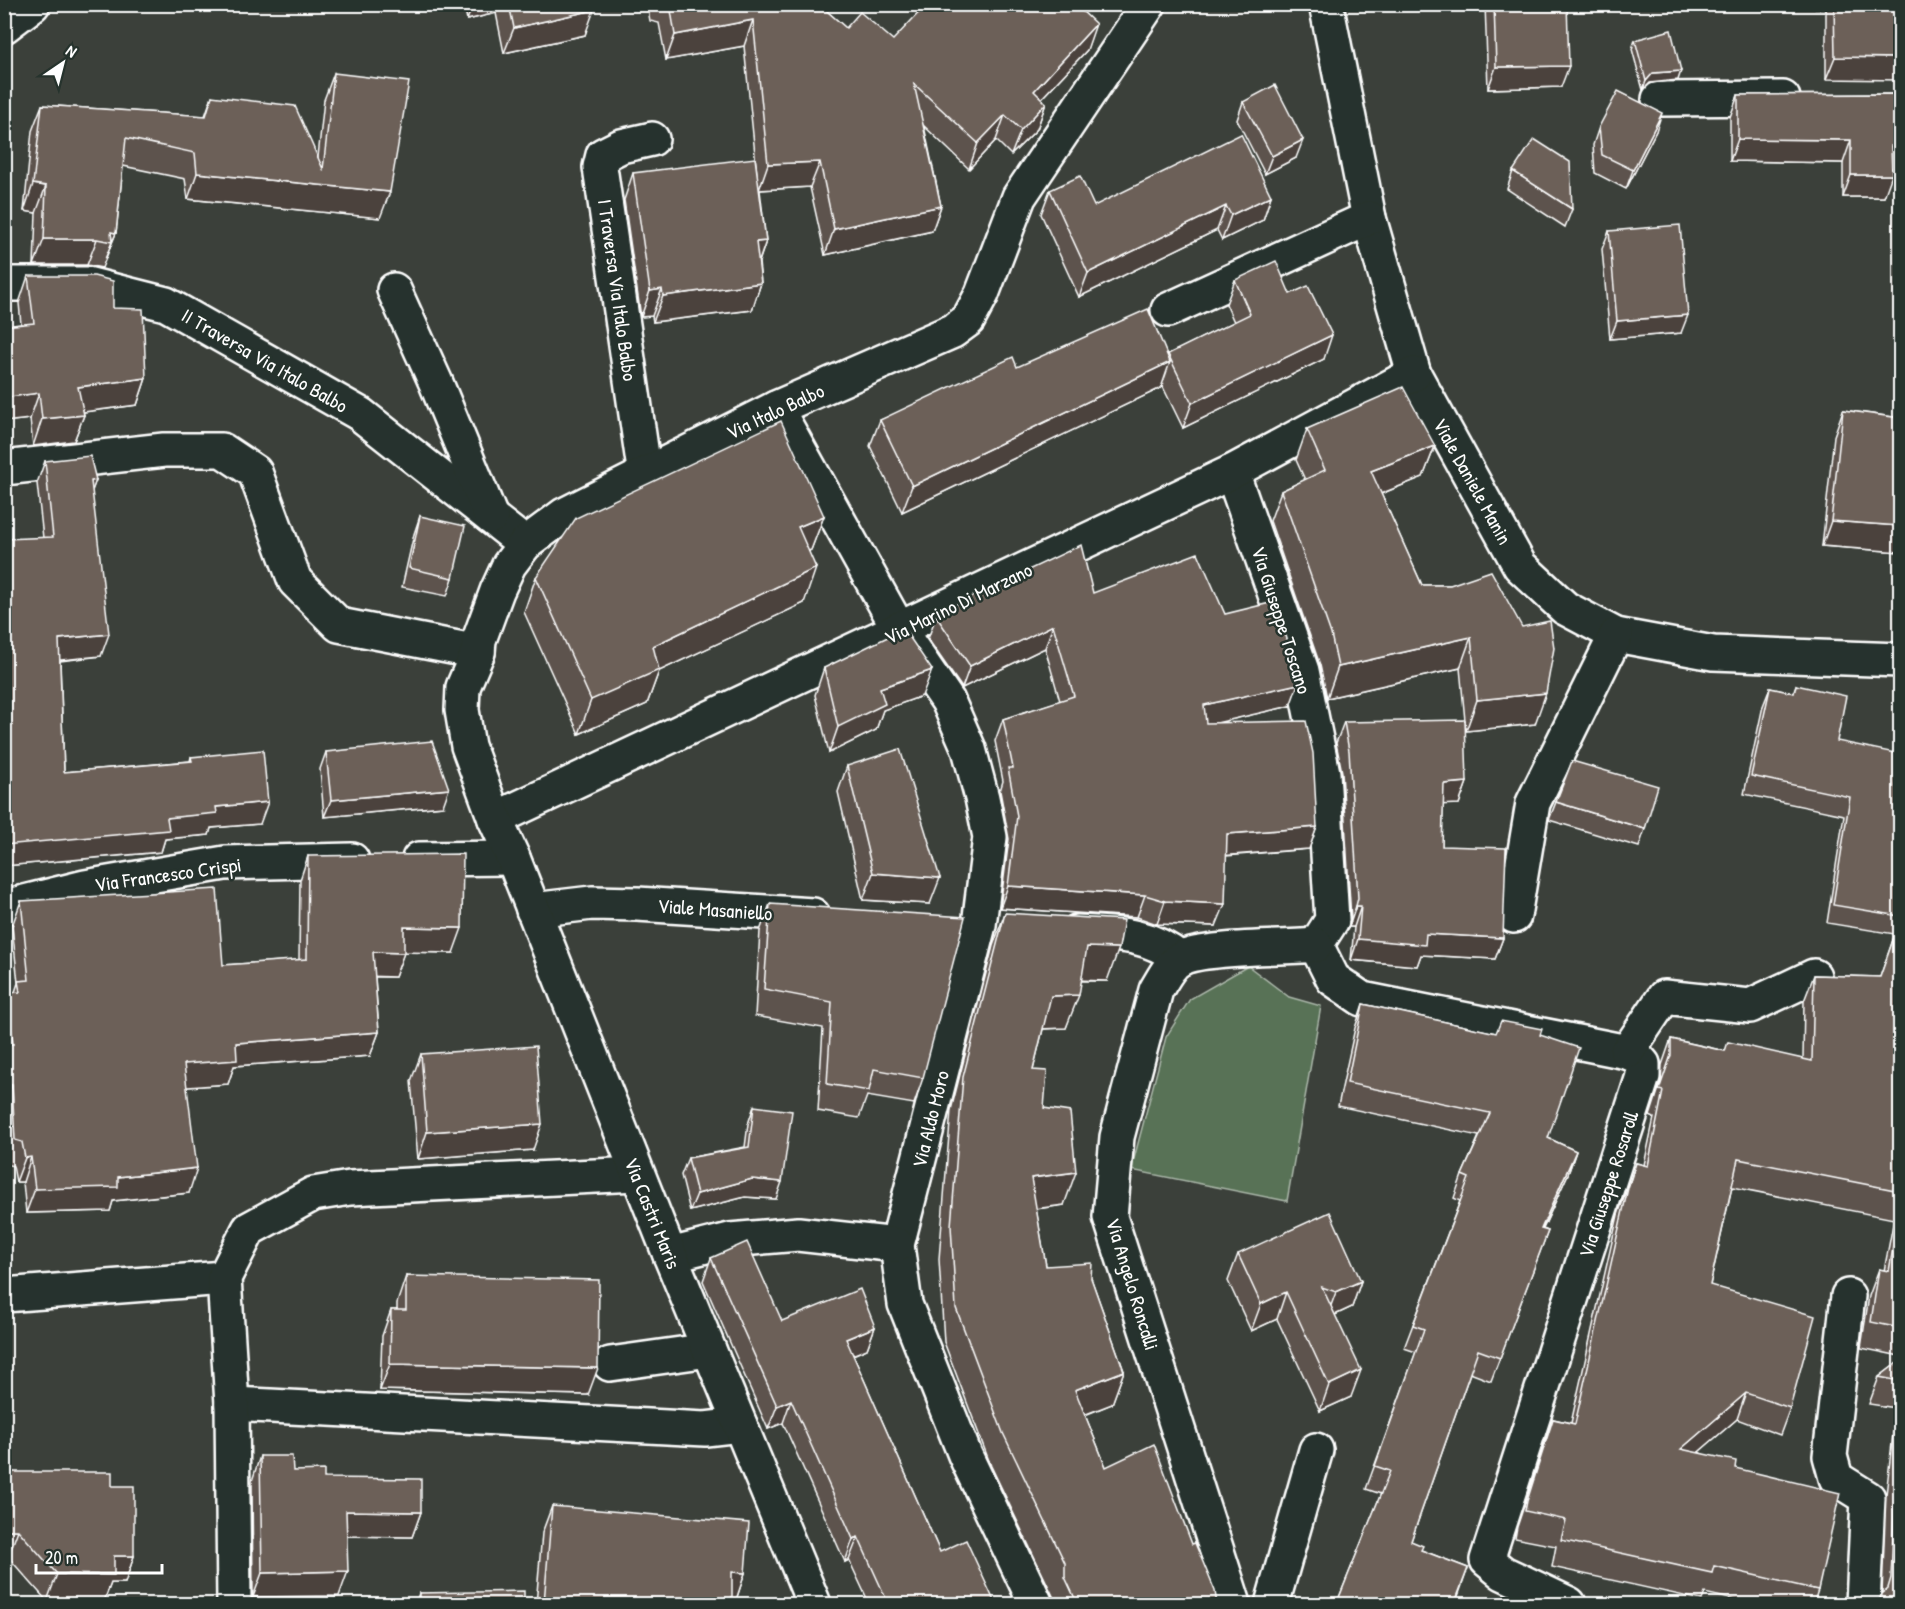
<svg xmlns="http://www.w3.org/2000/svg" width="1905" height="1609" font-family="'Patrick Hand',sans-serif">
  <rect width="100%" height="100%" fill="#3b403a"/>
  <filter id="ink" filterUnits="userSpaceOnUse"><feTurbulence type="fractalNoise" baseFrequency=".0167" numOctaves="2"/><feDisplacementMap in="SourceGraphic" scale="12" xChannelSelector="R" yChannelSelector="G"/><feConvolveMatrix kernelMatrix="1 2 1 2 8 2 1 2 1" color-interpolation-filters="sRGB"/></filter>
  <g filter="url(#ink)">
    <polygon fill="#597257" stroke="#acb8ab" stroke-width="1.5" points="1248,966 1289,997 1321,1006 1287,1201 1131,1170 1166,1037 1190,999"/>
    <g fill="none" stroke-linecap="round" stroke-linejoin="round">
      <defs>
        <g id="minor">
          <polyline points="1326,4 1369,218 1414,374 1520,566 1565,608 1616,635 1713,653 1900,660"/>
          <polyline points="4,26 33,4"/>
          <polyline points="1659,99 1783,98"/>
          <polyline points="4,284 87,284 166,304 360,414 525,544"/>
          <polyline points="394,290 436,383 491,517"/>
          <polyline points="1168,310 1369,218"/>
          <polyline points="776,408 900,631 948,701 969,749 982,798 990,837 979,925 897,1245 905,1304 965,1455 1036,1604"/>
          <polyline points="4,468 164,450 222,450 255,472 295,581 339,625 478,652"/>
          <polyline points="1232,472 1302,671 1323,773 1332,920 1316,945"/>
          <polyline points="645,476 600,167 603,155 621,146 652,139"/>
          <polyline points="495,819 1232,472 1414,374"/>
          <polyline points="419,859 513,858"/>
          <polyline points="4,907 85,887 225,863 352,860"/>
          <polyline points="533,910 592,903 637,904 813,915"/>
          <polyline points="1514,916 1533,803 1616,635"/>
          <path d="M1077,932C1115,934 1149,933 1180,959"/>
          <polyline points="1316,945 1333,979 1362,999 1627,1052 1636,1056 1643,1064 1643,1076 1487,1560 1503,1573 1569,1604"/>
          <polyline points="1627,1052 1664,997 1750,1006 1814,976"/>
          <polyline points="670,1255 730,1240 798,1234 897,1245"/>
          <polyline points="4,1295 224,1278"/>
          <polyline points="1848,1296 1830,1456 1836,1478 1868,1498 1863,1604"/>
          <polyline points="610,1364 709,1350"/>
          <polyline points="232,1404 705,1429 740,1425"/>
          <polyline points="234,1604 232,1404 224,1278 249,1229 313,1194 350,1188 637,1174"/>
          <polyline points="814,1604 670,1255 513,858 495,819 468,746 462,710 463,687 478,652 479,640 497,591 509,565 525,544 564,515 776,408 953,331 968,320 982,294 1019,197 1149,4"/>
          <path d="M1234,1604L1110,1217L1117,1137L1156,990C1163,979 1170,963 1182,958C1205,947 1286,948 1316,945"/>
          <polyline points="1272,1604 1316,1450"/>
        </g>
      </defs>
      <use href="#minor" stroke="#fff" stroke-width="38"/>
      <use href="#minor" stroke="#26332d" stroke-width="33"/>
    </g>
    <g fill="#5d534d" stroke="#fff" stroke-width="1.5">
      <polygon points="464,4 593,4 585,35 504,53 496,13 467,20"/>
      <polygon points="647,4 819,4 846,28 893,40 1083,12 1087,50 1041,99 1046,103 1037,129 1011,155 996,140 969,169 924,126 941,206 932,231 825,255 810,187 760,190 766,241 759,262 761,283 752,310 653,322 652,316 641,317 624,200 633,173 757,174 744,46 666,60 659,23 650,21"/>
      <polygon points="1485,4 1567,4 1561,87 1488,89"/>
      <polygon points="1799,4 1900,4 1826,79 1826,9 1799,7"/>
      <polygon points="1635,40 1678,80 1650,83 1643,90 1632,49"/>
      <polygon points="334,73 380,218 188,199 185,179 123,166 116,233 102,268 87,265 34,265 36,213 24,211 32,131 42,105 205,116 212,96 318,157 324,100"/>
      <polygon points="1900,94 1900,168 1892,168 1884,197 1843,197 1843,163 1730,161 1730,117 1738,95"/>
      <polygon points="1243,102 1296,158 1265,174 1237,120"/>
      <polygon points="1599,127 1656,131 1626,189 1595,173 1593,145"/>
      <polygon points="1513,171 1572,209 1565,227 1507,189"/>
      <polygon points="1050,190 1094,206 1271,196 1263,220 1222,240 1217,230 1079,297 1041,214"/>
      <polygon points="1609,231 1681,333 1610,339 1602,249"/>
      <polygon points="28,276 113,308 146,378 137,405 83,412 84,415 74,441 33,446 30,419 4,422 4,326 21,324 19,303"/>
      <polygon points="1235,280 1290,294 1324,359 1183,428 1162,385 1161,388 902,512 870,446 880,420 1017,367 1167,355 1234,322 1226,304"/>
      <polygon points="1843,410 1900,418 1900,552 1822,546 1834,436"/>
      <polygon points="1307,429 1435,446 1423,477 1381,494 1422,585 1450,585 1535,724 1466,731 1460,668 1327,698 1320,665 1270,521 1281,491 1305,480 1296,460"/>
      <polygon points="45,461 96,480 92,490 101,656 60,661 64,772 190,761 191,757 260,824 211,828 209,835 165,839 161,852 4,866 43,538 37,483"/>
      <polygon points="420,516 453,578 447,596 402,587 414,534"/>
      <polygon points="824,516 811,550 809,551 804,603 659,671 647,704 579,734 524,612 536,577"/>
      <polygon points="1093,593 1225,614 1290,706 1216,723 1317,827 1309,849 1226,856 1216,926 1157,924 1137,917 1000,908 1009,839 1000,791 1003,781 995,741 1003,719 1060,701 1045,648 962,688 928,639 936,616 940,614 942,611"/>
      <polygon points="824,668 922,696 883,710 876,730 829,753 815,695"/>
      <polygon points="1796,685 1837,741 1896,787 1900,788 1900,1356 1861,1348 1869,1296 1879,1269 1884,1271 1894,1219 1732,1187 1710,1285 1790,1408 1780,1435 1737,1419 1698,1452 1735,1468 1818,1590 1813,1605 1756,1605 1705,1593 1702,1600 1552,1567 1556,1546 1515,1538 1517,1527 1553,1419 1571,1423 1618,1215 1636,1163 1644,1165 1654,1118 1650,1116 1661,1082 1662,1065 1671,1039 1725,1051 1803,1059 1804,1001 1814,975 1880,977 1895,934 1827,923 1844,815 1744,794 1763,706 1770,688 1793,693"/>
      <polygon points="1344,722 1467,782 1459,804 1443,804 1442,846 1503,938 1495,959 1421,955 1417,966 1351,960 1354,927 1349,927 1351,919 1342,772 1336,743"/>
      <polygon points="326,752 443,806 324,817 320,769"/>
      <polygon points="847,766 930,904 863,900 838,792"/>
      <polygon points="1556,802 1645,829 1639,847 1549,820"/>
      <polygon points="308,856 453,953 404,952 395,977 375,977 379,1032 370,1056 234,1066 228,1084 187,1087 189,1193 113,1201 110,1211 26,1213 23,1182 16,1182 13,1166 6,1164 4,1140 4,1000 7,993 15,992 18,983 12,926 21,901 223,965 299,960 300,880"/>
      <polygon points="770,904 923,1078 914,1104 867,1096 859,1118 818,1111 823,1028 755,1016 760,931"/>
      <polygon points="1005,913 1107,981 1081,981 1066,1028 1043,1029 1033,1070 1044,1108 1064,1205 1036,1209 1046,1266 1091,1278 1124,1371 1112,1404 1085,1415 1106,1467 1192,1544 1217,1605 1053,1605 1053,1596 991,1466 944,1342 939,1259 951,1110 993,946"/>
      <polygon points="1363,1004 1496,1033 1540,1035 1548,1138 1576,1151 1568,1174 1543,1229 1548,1231 1491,1381 1470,1373 1411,1541 1421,1550 1468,1568 1455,1605 1336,1605 1381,1494 1366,1489 1416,1352 1404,1348 1460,1201 1454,1198 1462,1175 1479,1136 1338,1106 1355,1028"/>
      <polygon points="421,1054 533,1150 418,1159 411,1081"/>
      <polygon points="754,1106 776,1199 745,1197 690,1211 681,1175 688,1158 745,1147 748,1124"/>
      <polygon points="1238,1254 1361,1281 1352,1307 1335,1315 1351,1397 1320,1411 1277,1319 1251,1331 1228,1281"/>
      <polygon points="711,1258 782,1321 875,1327 867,1349 853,1355 940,1552 995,1603 995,1605 870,1605 849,1560 845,1562 783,1423 768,1429 703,1281"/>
      <polygon points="406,1276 588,1395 380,1390 382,1336 391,1310 397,1310 397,1303"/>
      <polygon points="1900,1361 1900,1605 1877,1605 1882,1593 1886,1495 1896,1408 1869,1404 1879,1377"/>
      <polygon points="260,1456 293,1471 324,1478 421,1512 412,1537 347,1536 339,1596 253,1597 252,1481"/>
      <polygon points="4,1472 112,1486 134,1556 125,1583 111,1583 104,1601 47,1601 8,1557 4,1557"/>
      <polygon points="552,1506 745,1573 736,1600 732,1600 732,1605 536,1605 542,1533"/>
      <polygon points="419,1593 524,1605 415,1605"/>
    </g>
    <g fill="#4c433e" stroke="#fff" stroke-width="1.5">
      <polygon points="473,4 499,4 496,13 467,20"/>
      <polygon points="1081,4 1087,4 1069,34 1079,8"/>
      <polygon points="1800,4 1827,4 1826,9 1799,7"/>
      <polygon points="594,10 585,35 504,53 514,28"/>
      <polygon points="753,20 744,46 666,60 675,35"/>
      <polygon points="1096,24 1087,50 1024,117 1034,91"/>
      <polygon points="1835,57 1900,58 1900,80 1826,79"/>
      <polygon points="1569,66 1561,87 1488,89 1496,67"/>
      <polygon points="1681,71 1678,80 1650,83 1643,90 1646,81 1653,73"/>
      <polygon points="1046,103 1037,129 1011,155 1021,130"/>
      <polygon points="1662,113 1656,131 1626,189 1633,170"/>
      <polygon points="1005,115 996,140 969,169 978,143"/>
      <polygon points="1738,139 1851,140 1843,163 1730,161"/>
      <polygon points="1303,140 1296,158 1265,174 1272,156"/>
      <polygon points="1891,146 1900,146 1900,168 1883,168"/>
      <polygon points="820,162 810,187 759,190 768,164"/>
      <polygon points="197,173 390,192 380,218 188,199"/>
      <polygon points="1851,175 1892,175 1884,197 1843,197"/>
      <polygon points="33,184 46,186 36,213 24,211"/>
      <polygon points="1271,196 1263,220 1222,240 1231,215"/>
      <polygon points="941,206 932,231 825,255 834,229"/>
      <polygon points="1226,206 1217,230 1079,297 1088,273"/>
      <polygon points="111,232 116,233 105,259 112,242"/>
      <polygon points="44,239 97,239 87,265 34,265"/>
      <polygon points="766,241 757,267 756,242"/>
      <polygon points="761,283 752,310 653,322 663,296"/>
      <polygon points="662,289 652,316 641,317 650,291"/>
      <polygon points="1688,315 1681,333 1610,339 1617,321"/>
      <polygon points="1332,335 1324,359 1183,428 1192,403"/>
      <polygon points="1170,362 1161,388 902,512 912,486"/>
      <polygon points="146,378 137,405 68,414 78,387"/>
      <polygon points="39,393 30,419 4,422 4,408 9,397"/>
      <polygon points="84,415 74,441 33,446 42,419"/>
      <polygon points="1435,446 1423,477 1360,502 1371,471"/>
      <polygon points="96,480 88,502 91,481"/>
      <polygon points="824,516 811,550 786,561 798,527"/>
      <polygon points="1831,521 1900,526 1900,552 1822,546"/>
      <polygon points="816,568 804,603 659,671 647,704 579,734 591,700 653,646"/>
      <polygon points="1053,625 1045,648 962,688 970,666"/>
      <polygon points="109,634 101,656 51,661 59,639"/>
      <polygon points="1471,637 1460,668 1327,698 1338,667"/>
      <polygon points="932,670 922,696 883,710 876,730 829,753 838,727 880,688"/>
      <polygon points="1298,684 1290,706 1195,728 1204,705"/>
      <polygon points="1546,693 1535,724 1466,731 1477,700"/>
      <polygon points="1467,782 1459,804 1436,805 1444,784"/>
      <polygon points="449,789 443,806 324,817 331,800"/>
      <polygon points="268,802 260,824 211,828 209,835 165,839 161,852 4,866 4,845 167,818 216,807"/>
      <polygon points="1317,827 1309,849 1219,856 1227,834"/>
      <polygon points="873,873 940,878 930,904 863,900"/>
      <polygon points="1008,886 1145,895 1137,917 1000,908"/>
      <polygon points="1165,901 1225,904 1216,926 1157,924"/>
      <polygon points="1356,906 1361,906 1354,927 1349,927"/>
      <polygon points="404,927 462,928 453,953 396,952"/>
      <polygon points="1426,934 1503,938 1495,959 1421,955 1417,966 1351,960 1358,939"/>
      <polygon points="1087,947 1119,948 1107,981 1075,980"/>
      <polygon points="373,952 404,953 395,977 364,976"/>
      <polygon points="1079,995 1066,1028 1039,1029 1051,996"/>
      <polygon points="379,1032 370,1056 234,1066 228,1084 175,1088 184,1064 236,1043"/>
      <polygon points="12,1084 4,1104 4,1085"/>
      <polygon points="542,1124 533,1150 418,1159 427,1132"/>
      <polygon points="1576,1151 1568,1174 1532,1252 1541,1229"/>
      <polygon points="31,1157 23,1182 16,1182 25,1158"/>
      <polygon points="197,1168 189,1193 113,1201 110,1211 26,1213 35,1189 118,1177"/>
      <polygon points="1076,1172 1064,1205 1019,1211 1031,1178"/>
      <polygon points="752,1179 782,1182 776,1199 745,1197 690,1211 697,1194"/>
      <polygon points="1361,1281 1352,1307 1326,1319 1336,1292"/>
      <polygon points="1286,1292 1277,1319 1251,1331 1261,1304"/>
      <polygon points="875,1327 867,1349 837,1361 846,1339"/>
      <polygon points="390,1364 598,1368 588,1395 380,1390"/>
      <polygon points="1361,1370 1351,1397 1320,1411 1329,1385"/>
      <polygon points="1124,1371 1112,1404 1063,1423 1075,1390"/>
      <polygon points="1746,1393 1737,1419 1672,1475 1681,1449"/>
      <polygon points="791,1400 783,1423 768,1429 777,1406"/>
      <polygon points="346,1511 421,1512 412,1537 338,1536"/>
      <polygon points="4,1530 18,1530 8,1557 4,1557"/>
      <polygon points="858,1537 849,1560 845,1562 853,1539"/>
      <polygon points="114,1556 134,1556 125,1583 111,1583 104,1601 47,1601 57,1574"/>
      <polygon points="348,1571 339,1596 253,1597 262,1573"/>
      <polygon points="732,1572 745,1573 736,1600 722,1599"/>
    </g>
    <g fill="#6c6059" stroke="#fff" stroke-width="1.5">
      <polygon points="509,4 593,4 594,10 514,28"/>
      <polygon points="670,4 819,4 846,28 860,12 893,40 927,4 1081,4 1079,8 1096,24 1034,91 1046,103 1021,130 1005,115 978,143 914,84 941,206 834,229 820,162 768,164 753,20 675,35"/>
      <polygon points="1494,4 1567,4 1569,66 1496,67"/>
      <polygon points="1834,4 1900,4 1900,58 1835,57"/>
      <polygon points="1671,30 1681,71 1653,73 1646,81 1635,40"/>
      <polygon points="334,73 409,82 390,192 197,173 195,153 126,138 116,233 111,232 112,242 97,239 44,239 46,186 33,184 42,105 206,116 212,96 295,106 323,169"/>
      <polygon points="1275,85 1303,140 1272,156 1243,102"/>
      <polygon points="1618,91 1662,113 1633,170 1602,155 1599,127"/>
      <polygon points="1900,94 1900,146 1891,146 1892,175 1851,175 1851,140 1738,139 1738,95"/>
      <polygon points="1241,134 1271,196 1231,215 1226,206 1088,273 1050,190 1080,176 1094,206"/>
      <polygon points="1534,139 1570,162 1572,209 1513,171"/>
      <polygon points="755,158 766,241 756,242 761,283 663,296 662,289 650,291 633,173"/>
      <polygon points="1680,225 1688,315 1617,321 1609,231"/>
      <polygon points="1276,261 1290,294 1308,286 1332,335 1192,403 1168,354 1250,314 1235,280"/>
      <polygon points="28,276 94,276 113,281 113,308 143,309 146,378 78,387 84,415 42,419 39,393 9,397 4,375 4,326 34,323"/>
      <polygon points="1148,309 1170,362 912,486 880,420 1013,357 1017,367"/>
      <polygon points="1403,387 1435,446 1371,471 1422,585 1450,585 1491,571 1522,627 1550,621 1554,648 1546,693 1477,700 1471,637 1338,667 1331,634 1281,491 1325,470 1307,429"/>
      <polygon points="1843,410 1900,418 1900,526 1831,521"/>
      <polygon points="781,421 824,516 798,527 816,568 653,646 659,670 591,700 536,577 576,518"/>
      <polygon points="90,456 96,480 91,481 109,634 59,639 64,772 192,761 191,757 263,750 268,802 216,807 217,813 167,818 169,830 4,845 4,539 53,537 45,461"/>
      <polygon points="420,516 465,526 453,578 409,568"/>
      <polygon points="1081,545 1093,593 1198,553 1225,614 1274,602 1292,653 1298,684 1204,705 1206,723 1306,721 1313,753 1317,827 1227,834 1225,904 1165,901 1145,895 1008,886 1017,816 1008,768 1013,768 1003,719 1074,696 1053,625 970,666 936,616 943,613 942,611"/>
      <polygon points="904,629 932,670 880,688 885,704 838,727 824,668"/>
      <polygon points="1796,685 1846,696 1837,741 1900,754 1900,763 1896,787 1900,788 1900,916 1833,905 1850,797 1751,776 1770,688 1794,693"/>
      <polygon points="1465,720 1467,782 1444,784 1442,846 1506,848 1503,938 1426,934 1425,945 1358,939 1361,906 1356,906 1358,898 1349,751 1344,722"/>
      <polygon points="432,741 449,789 331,800 326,752"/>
      <polygon points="900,749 940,878 873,873 847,766"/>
      <polygon points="1572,761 1658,786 1645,829 1556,802"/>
      <polygon points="463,854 462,928 404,927 404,953 373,952 379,1032 236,1043 237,1060 184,1064 197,1168 118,1177 118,1187 35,1189 31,1157 25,1158 22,1142 15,1140 12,1084 4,1085 4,1045 13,1044 7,993 20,992 18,981 29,980 21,901 217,889 223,965 307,959 308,856"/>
      <polygon points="770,904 965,917 923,1078 874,1069 869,1091 827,1084 832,1002 764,989"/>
      <polygon points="1005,913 1124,920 1119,948 1087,947 1079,995 1051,996 1033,1070 1047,1071 1044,1108 1070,1112 1076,1172 1031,1178 1046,1266 1092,1263 1091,1278 1124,1371 1075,1390 1106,1467 1154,1444 1192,1544 1195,1543 1215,1591 1217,1605 1078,1605 1065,1577 1065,1563 1003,1433 956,1308 951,1226 963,1077"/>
      <polygon points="1898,926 1900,927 1900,1191 1738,1159 1710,1285 1815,1316 1790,1408 1746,1393 1681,1449 1736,1461 1735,1468 1840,1493 1818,1590 1714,1566 1712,1573 1561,1540 1566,1520 1525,1511 1527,1501 1553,1419 1575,1424 1628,1188 1636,1163 1648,1166 1663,1091 1659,1090 1671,1055 1671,1039 1725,1051 1728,1042 1812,1061 1814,975 1880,977"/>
      <polygon points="1363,1004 1496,1033 1501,1021 1542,1029 1540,1035 1579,1048 1548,1138 1576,1151 1541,1229 1548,1231 1500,1358 1478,1350 1411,1541 1423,1546 1421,1550 1468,1568 1454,1605 1336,1605 1390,1471 1375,1466 1424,1329 1413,1325 1469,1178 1462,1175 1490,1113 1347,1083"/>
      <polygon points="536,1046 542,1124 427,1132 421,1054"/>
      <polygon points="754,1106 792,1111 782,1182 752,1179 697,1194 688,1158 749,1147"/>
      <polygon points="1900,1209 1900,1328 1871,1322 1879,1269 1889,1271"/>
      <polygon points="1330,1212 1361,1281 1336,1292 1322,1287 1361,1370 1329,1385 1286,1292 1261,1304 1238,1254"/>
      <polygon points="747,1242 782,1321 860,1289 875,1327 846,1339 940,1552 966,1540 995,1603 993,1605 889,1605 858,1537 853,1539 791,1400 777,1406 711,1258"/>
      <polygon points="406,1276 599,1280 598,1368 390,1364 391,1310 406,1310"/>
      <polygon points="1900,1361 1900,1381 1879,1377"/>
      <polygon points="1900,1427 1900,1605 1880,1605 1881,1594 1888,1588 1891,1578 1896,1469"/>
      <polygon points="260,1456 292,1456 293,1471 324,1470 324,1478 421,1479 421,1512 346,1511 348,1571 262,1573"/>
      <polygon points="4,1472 112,1472 112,1486 134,1486 134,1556 114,1556 114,1575 57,1574 18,1530 4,1530"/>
      <polygon points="552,1506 749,1523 745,1573 732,1572 732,1605 564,1605 544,1603"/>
      <polygon points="524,1591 524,1605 419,1605 419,1593"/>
    </g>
  </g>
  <g text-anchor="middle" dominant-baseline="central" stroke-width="5" stroke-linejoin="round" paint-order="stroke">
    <g font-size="20" fill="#fff" stroke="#26332d">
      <text transform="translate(618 290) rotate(82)">I Traversa Via Italo Balbo</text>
      <text transform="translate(265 360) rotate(30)">II Traversa Via Italo Balbo</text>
      <text transform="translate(775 411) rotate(-25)">Via Italo Balbo</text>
      <text transform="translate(1473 481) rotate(61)">Viale Daniele Manin</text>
      <text transform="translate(958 603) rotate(-26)">Via Marino Di Marzano</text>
      <text transform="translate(1282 620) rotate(72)">Via Giuseppe Toscano</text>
      <text transform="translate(168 874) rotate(-8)">Via Francesco Crispi</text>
      <text transform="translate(715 909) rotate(4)">Viale Masaniello</text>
      <text transform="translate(930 1119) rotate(-76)">Via Aldo Moro</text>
      <text transform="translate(1608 1184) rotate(-72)">Via Giuseppe Rosaroll</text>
      <text transform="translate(653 1213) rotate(68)">Via Castri Maris</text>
      <text transform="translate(1133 1284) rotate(73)">Via Angelo Roncalli</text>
    </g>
  </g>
  <rect width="1905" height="1609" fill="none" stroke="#26332d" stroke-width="24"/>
  <rect x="12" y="12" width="1881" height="1585" fill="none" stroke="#fff" stroke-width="2" filter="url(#ink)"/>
  <g transform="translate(63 63) rotate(35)" stroke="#26332d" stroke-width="4.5" paint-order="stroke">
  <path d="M0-4.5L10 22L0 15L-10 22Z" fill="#ffffff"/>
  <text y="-9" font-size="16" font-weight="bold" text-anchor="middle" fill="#ffffff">N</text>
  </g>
  <path d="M36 1564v9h126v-9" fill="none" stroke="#ffffff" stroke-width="3"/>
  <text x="45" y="1564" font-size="18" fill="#ffffff" stroke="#26332d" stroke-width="4.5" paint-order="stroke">20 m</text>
</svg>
